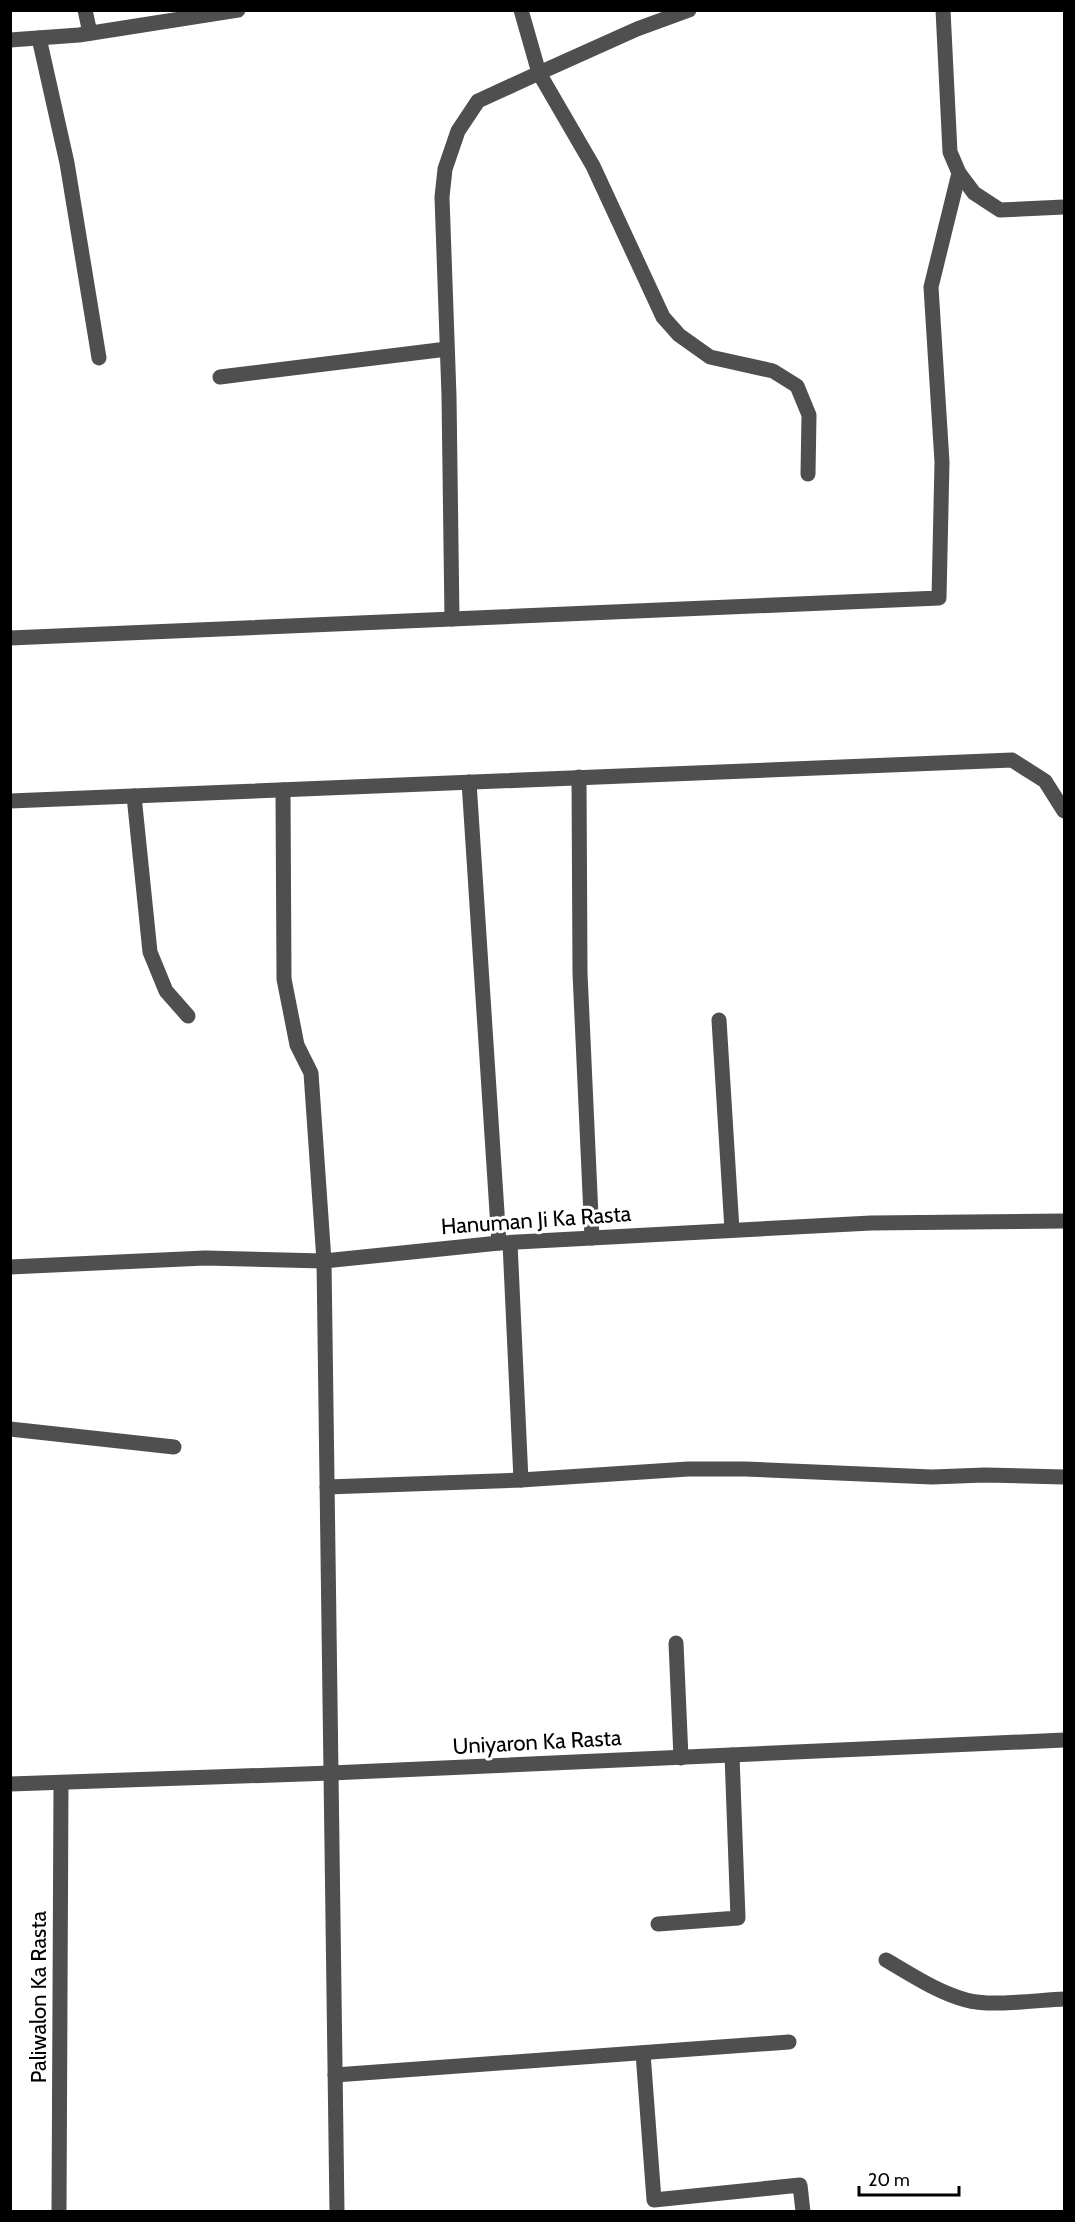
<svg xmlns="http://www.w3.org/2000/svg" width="1075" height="2222" font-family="Cabin,sans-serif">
  <rect width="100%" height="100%" fill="#fff"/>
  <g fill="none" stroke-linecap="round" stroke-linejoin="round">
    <g stroke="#4f4f4f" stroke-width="15">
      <polyline points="85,10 90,33"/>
      <polyline points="689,10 637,29 539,73 593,166 663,317 679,335 710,357 773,371 797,386 809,415 808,474"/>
      <polyline points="943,10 950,152 959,173 974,193 1000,210 1064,207"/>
      <polyline points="39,38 67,163 99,358"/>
      <polyline points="10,40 79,35 238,10"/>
      <polyline points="220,377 447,349"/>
      <polyline points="452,619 449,396 442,197 445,169 458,131 478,101 539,73 521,10"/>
      <polyline points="10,638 939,598 942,462 931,287 959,173"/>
      <polyline points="579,777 580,973 592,1238"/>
      <polyline points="469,782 499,1243"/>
      <polyline points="283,790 284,979 297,1045 311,1073 324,1261 337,2212"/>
      <polyline points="134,796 150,952 166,991 188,1016"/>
      <polyline points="10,801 1012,760 1045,781 1064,811"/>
      <polyline points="719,1020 732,1230"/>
      <polyline points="510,1243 521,1480"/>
      <polyline points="10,1267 205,1258 324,1261 499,1243 871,1223 1064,1221"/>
      <polyline points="10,1429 174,1447"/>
      <polyline points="327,1487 521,1480 688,1469 745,1469 932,1477 985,1475 1064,1477"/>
      <polyline points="676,1643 681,1758"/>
      <polyline points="10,1784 331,1773 1064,1740"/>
      <polyline points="658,1924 738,1918 732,1755"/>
      <path d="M886,1960C912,1975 937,1992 966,2000C990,2007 1038,2000 1064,1999"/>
      <polyline points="643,2053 654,2200 800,2185 803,2212"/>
      <polyline points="335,2075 789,2042"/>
      <polyline points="59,2212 61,1783"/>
    </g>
  </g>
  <g text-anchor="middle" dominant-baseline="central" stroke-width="6" stroke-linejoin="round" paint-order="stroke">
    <g font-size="22" fill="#000" stroke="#fff">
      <text transform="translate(536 1220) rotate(-4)">Hanuman Ji Ka Rasta</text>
      <text transform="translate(537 1742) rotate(-3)">Uniyaron Ka Rasta</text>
      <text transform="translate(38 1997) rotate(-90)">Paliwalon Ka Rasta</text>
    </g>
  </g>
  <rect width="1075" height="2222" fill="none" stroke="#000000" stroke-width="24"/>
  <path d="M859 2186v9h100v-9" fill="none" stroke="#000000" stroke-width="3"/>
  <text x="868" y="2186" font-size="18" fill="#000000" stroke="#ffffff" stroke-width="4.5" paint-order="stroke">20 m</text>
</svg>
